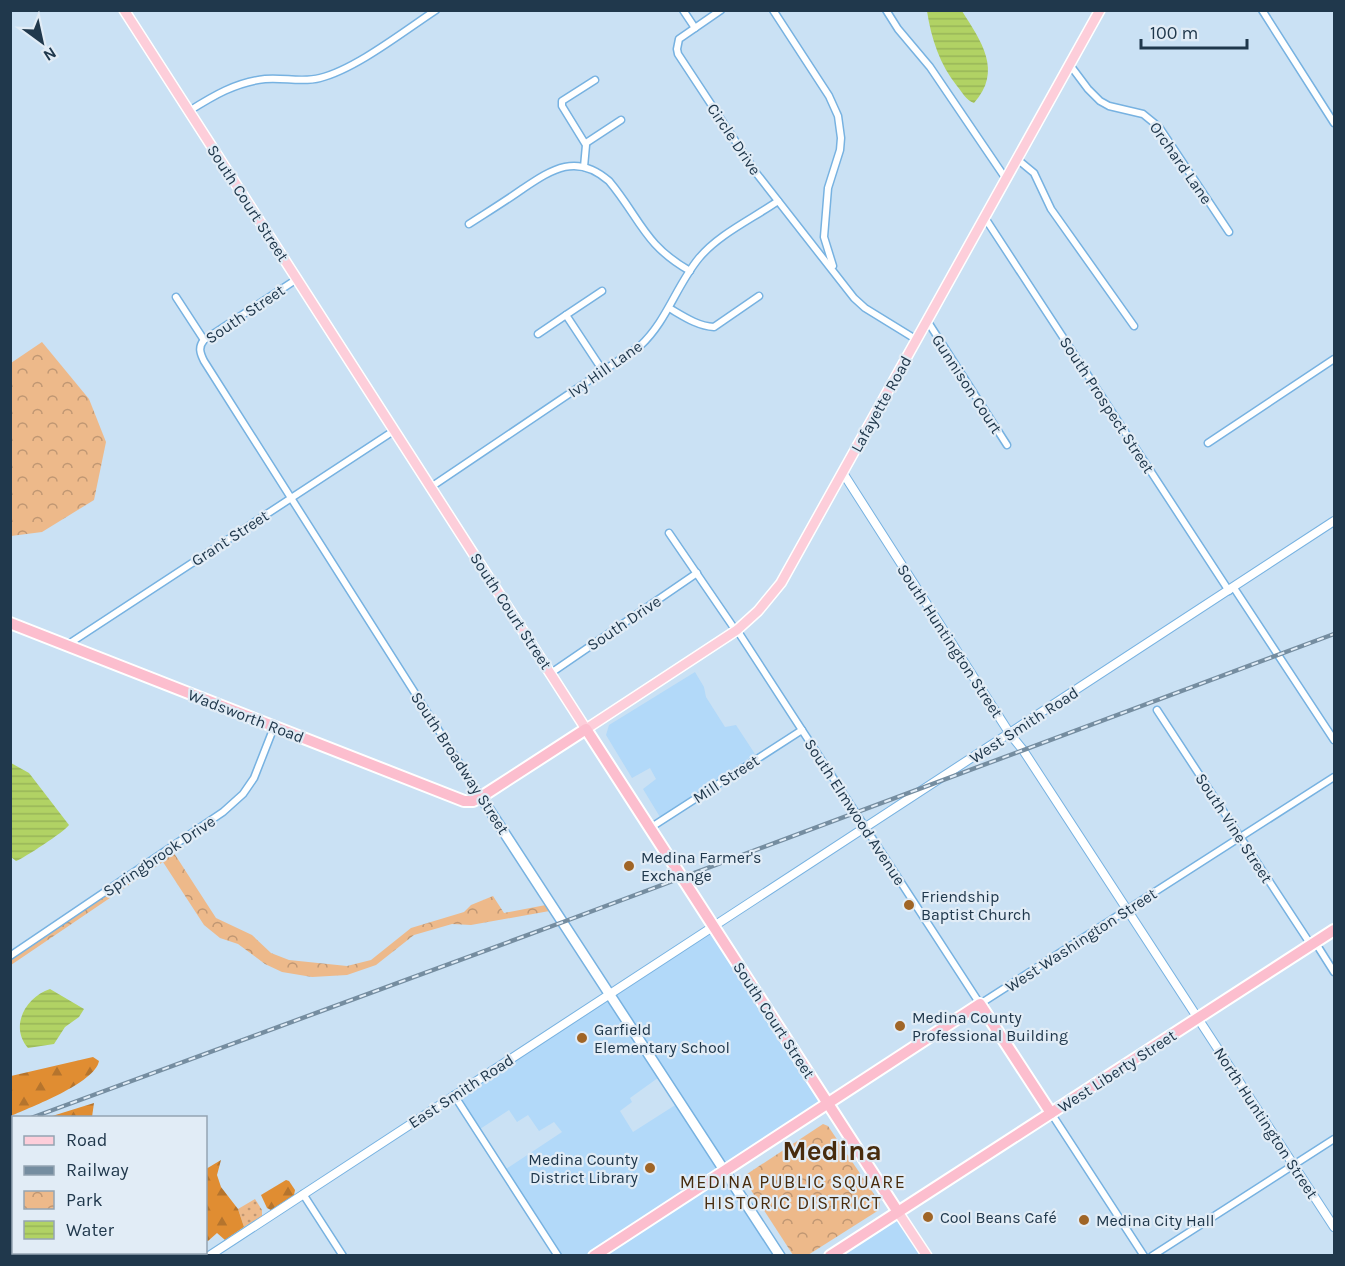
<svg xmlns="http://www.w3.org/2000/svg" width="1345" height="1266" font-family="Karla,sans-serif">
  <defs>
    <pattern id="grass-dots" width="8" height="8" patternUnits="userSpaceOnUse" patternTransform="scale(1.5)"><rect width="8" height="8" fill="#edb98a"/><path d="M2 2h.1M6 6h.1" fill="none" stroke="#c09773" stroke-width="1.8" stroke-linecap="round"/></pattern>
    <pattern id="forest-firs" width="22" height="20" patternUnits="userSpaceOnUse" patternTransform="scale(1.5)"><rect width="22" height="20" fill="#e08d32"/><path d="M5 1l3.5 6h-7zM16 11l3.5 6h-7z" fill="#b5742d"/></pattern>
    <pattern id="park-crowns" width="20" height="18" patternUnits="userSpaceOnUse" patternTransform="scale(1.5)"><rect width="20" height="18" fill="#edb98a"/><path d="M2 6a3 3 0 1 1 6 0M12 15a3 3 0 1 1 6 0" fill="none" stroke="#c09773"/></pattern>
    <pattern id="water-rules" width="6" height="5" patternUnits="userSpaceOnUse" patternTransform="scale(1.5)"><rect width="6" height="5" fill="#b1d264"/><path d="M0 2.5h6" fill="none" stroke="#98b558"/></pattern>
  </defs>
  <rect width="100%" height="100%" fill="#cae1f4"/>
  <g fill="#b2d9f9" fill-rule="evenodd">
    <polygon points="695,672 704,687 706,697 725,727 736,725 755,754 660,817 643,789 656,779 650,768 632,778 606,735 609,725"/>
    <path d="M713,927L828,1103L724,1170L780,1255L558,1256L503,1171L562,1132L554,1122L539,1131L528,1115L517,1122L509,1110L477,1131L454,1095ZM662,1075L680,1102L633,1132L620,1111L632,1102L630,1098Z"/>
    <polygon points="898,1212 927,1256 830,1256"/>
  </g>
  <g fill="url(#grass-dots)">
    <polygon points="255,1199 262,1210 262,1216 244,1227 238,1209"/>
    <polygon points="86,1253 86,1252 205,1252 201,1256 82,1255"/>
  </g>
  <g fill="url(#forest-firs)">
    <path d="M93,1057L99,1061C95,1083 31,1107 11,1116V1076Z"/>
    <polygon points="94,1103 92,1117 49,1117"/>
    <polygon points="221,1160 217,1175 221,1187 238,1209 244,1227 225,1240 217,1233 208,1241 206,1241 206,1169"/>
    <polygon points="286,1180 289,1181 295,1190 294,1195 271,1210 267,1208 261,1195"/>
  </g>
  <g fill="url(#park-crowns)">
    <polygon points="42,342 89,399 106,442 94,500 42,532 11,536 11,363"/>
    <polygon points="172,850 216,918 252,935 271,953 289,960 347,966 371,960 411,928 464,912 471,905 493,896 504,913 551,904 555,910 471,925 452,924 414,935 376,965 347,975 312,977 282,972 265,964 238,944 220,938 204,925 163,862 11,965 11,958"/>
    <polygon points="823,1124 828,1126 880,1203 879,1210 808,1255 793,1255 745,1181 747,1174"/>
  </g>
  <g fill="url(#water-rules)">
    <path d="M927,11H962C981,41 1003,71 974,103C966,100 962,92 957,86C940,65 931,38 927,11Z"/>
    <path d="M11,763L29,773L69,825C64,832 24,858 16,861L11,857Z"/>
    <path d="M50,989L84,1009L79,1017L65,1027L54,1044L28,1048C9,1026 26,997 50,989Z"/>
  </g>
  <g fill="none" stroke-linecap="round" stroke-linejoin="round">
    <defs>
      <g id="minor">
        <polyline points="683,10 695,28"/>
        <polyline points="721,10 679,39 677,49 678,54 757,174 854,298 865,308 917,340"/>
        <polyline points="773,10 829,96 838,116 841,138 840,150 828,188 824,237 833,266"/>
        <polyline points="886,10 898,29 930,67 1006,179"/>
        <polyline points="1262,10 1334,123"/>
        <polyline points="1070,65 1088,89 1100,101 1109,106 1143,114 1159,127 1229,232"/>
        <path d="M189,111C213,96 236,82 265,79C283,77 302,83 320,78C356,69 404,31 436,10"/>
        <polyline points="586,143 621,120"/>
        <polyline points="1017,159 1034,173 1051,209 1134,326"/>
        <polyline points="584,167 586,145 562,106 562,101 595,80"/>
        <polyline points="985,218 1229,591"/>
        <path d="M469,224C486,213 504,202 521,190C551,170 576,152 609,181C640,218 644,245 690,271"/>
        <path d="M297,279L204,340C198,347 200,353 204,361L481,797"/>
        <polyline points="176,297 204,340"/>
        <path d="M669,308C683,316 697,326 714,327L759,296"/>
        <polyline points="566,315 602,291"/>
        <polyline points="928,322 1007,445"/>
        <polyline points="538,334 566,315 603,371"/>
        <polyline points="1208,443 1334,359"/>
        <path d="M431,487L640,346C667,321 676,286 699,258C719,234 752,219 778,201"/>
        <polyline points="669,533 736,631"/>
        <polyline points="1234,588 1334,740"/>
        <polyline points="737,630 980,1004 1334,777"/>
        <polyline points="67,645 395,430"/>
        <polyline points="551,673 697,573"/>
        <polyline points="1157,710 1311,945"/>
        <polyline points="650,828 802,730"/>
        <polyline points="1315,942 1334,972"/>
        <polyline points="10,956 223,812 243,794 254,778 274,727"/>
        <polyline points="454,1095 558,1256"/>
        <polyline points="1051,1113 1144,1256"/>
        <polyline points="303,1194 343,1256"/>
        <polyline points="1152,1256 1334,1139"/>
      </g>
      <g id="tertiary">
        <polyline points="843,473 1010,734 1023,750 1334,1227"/>
        <polyline points="209,1256 1334,521"/>
      </g>
      <polyline id="secondary" points="481,797 780,1256"/>
      <g id="primary">
        <polyline points="124,10 586,729 737,630 758,611 781,583 1100,10"/>
        <polyline points="898,1212 927,1256"/>
      </g>
      <g id="trunk">
        <polyline points="10,623 464,801 473,801 481,797 586,729 898,1212"/>
        <polyline points="594,1256 980,1004 1051,1113"/>
        <polyline points="830,1256 1334,930"/>
      </g>
    </defs>
    <use href="#minor" stroke="#77b2e1" stroke-width="9"/>
    <use href="#tertiary" stroke="#77b2e1" stroke-width="10"/>
    <use href="#secondary" stroke="#77b2e1" stroke-width="12"/>
    <use href="#primary" stroke="#fff" stroke-width="12"/>
    <use href="#trunk" stroke="#fff" stroke-width="14"/>
    <use href="#minor" stroke="#fff" stroke-width="6"/>
    <use href="#tertiary" stroke="#fff" stroke-width="8"/>
    <use href="#secondary" stroke="#fff" stroke-width="9"/>
    <use href="#primary" stroke="#fdceda" stroke-width="9"/>
    <use href="#trunk" stroke="#fcbece" stroke-width="10"/>
    <defs>
      <g id="rail">
        <polyline points="31,1118 563,922 1334,634"/>
        <polyline points="10,1125 14,1124"/>
      </g>
    </defs>
    <use href="#rail" stroke="#758da0" stroke-width="4.5"/>
    <use href="#rail" stroke="#e1ecf6" stroke-width="2" stroke-dasharray="7" stroke-linecap="butt"/>
  </g>
  <g fill="#a06526" stroke="#e1ecf6" stroke-width="2">
    <circle cx="629" cy="866" r="6"/>
    <circle cx="909" cy="905" r="6"/>
    <circle cx="900" cy="1026" r="6"/>
    <circle cx="582" cy="1038" r="6"/>
    <circle cx="650" cy="1168" r="6"/>
    <circle cx="928" cy="1217" r="6"/>
    <circle cx="1084" cy="1220" r="6"/>
  </g>
  <g text-anchor="middle" dominant-baseline="central" stroke-width="4.5" stroke-linejoin="round" paint-order="stroke">
    <g font-size="16" fill="#20384c" stroke="#e1ecf6">
      <text transform="translate(734 139) rotate(56)">Circle Drive</text>
      <text transform="translate(1181 163) rotate(55)">Orchard Lane</text>
      <text transform="translate(248 203) rotate(57)">South Court Street</text>
      <text transform="translate(245 314) rotate(-34)">South Street</text>
      <text transform="translate(605 369) rotate(-35)">Ivy Hill Lane</text>
      <text transform="translate(967 384) rotate(57)">Gunnison Court</text>
      <text transform="translate(881 404) rotate(-61)">Lafayette Road</text>
      <text transform="translate(1107 405) rotate(57)">South Prospect Street</text>
      <text transform="translate(230 538) rotate(-33)">Grant Street</text>
      <text transform="translate(511 611) rotate(57)">South Court Street</text>
      <text transform="translate(624 623) rotate(-34)">South Drive</text>
      <text transform="translate(950 641) rotate(57)">South Huntington Street</text>
      <text transform="translate(246 716) rotate(21)">Wadsworth Road</text>
      <text transform="translate(1024 725) rotate(-33)">West Smith Road</text>
      <text transform="translate(460 763) rotate(57)">South Broadway Street</text>
      <text transform="translate(726 779) rotate(-33)">Mill Street</text>
      <text transform="translate(855 812) rotate(57)">South Elmwood Avenue</text>
      <text transform="translate(1234 828) rotate(57)">South Vine Street</text>
      <text transform="translate(159 856) rotate(-34)">Springbrook Drive</text>
      <text transform="translate(1081 940) rotate(-33)">West Washington Street</text>
      <text transform="translate(774 1020) rotate(57)">South Court Street</text>
      <text transform="translate(1117 1071) rotate(-33)">West Liberty Street</text>
      <text transform="translate(461 1091) rotate(-33)">East Smith Road</text>
      <text transform="translate(1266 1123) rotate(57)">North Huntington Street</text>
    </g>
    <g font-size="16" fill="#20384c" stroke="#e1ecf6" text-anchor="start">
      <text x="641" y="857">Medina Farmer's<tspan x="641" dy="18">Exchange</tspan></text>
      <text x="921" y="896">Friendship<tspan x="921" dy="18">Baptist Church</tspan></text>
      <text x="912" y="1017">Medina County<tspan x="912" dy="18">Professional Building</tspan></text>
      <text x="594" y="1029">Garfield<tspan x="594" dy="18">Elementary School</tspan></text>
      <text x="638" y="1159" text-anchor="end">Medina County<tspan x="638" dy="18">District Library</tspan></text>
      <text x="940" y="1217">Cool Beans Café</text>
      <text x="1096" y="1220">Medina City Hall</text>
    </g>
    <g font-size="18" letter-spacing="1.5" fill="#472b0d" stroke="#e1ecf6">
      <text x="793" y="1182">MEDINA PUBLIC SQUARE<tspan x="793" dy="21">HISTORIC DISTRICT</tspan></text>
    </g>
    <g font-size="28" font-weight="bold" fill="#472b0d" stroke="#e1ecf6">
      <text x="832" y="1150">Medina</text>
    </g>
  </g>
  <rect width="1345" height="1266" fill="none" stroke="#20384c" stroke-width="24"/>
  <rect x="12" y="1116" width="195" height="138" fill="#e1ecf6" stroke="#94a4b2" stroke-width="1.5"/>
  <rect x="24" y="1136" width="30" height="9" fill="#fdceda" stroke="#94a4b2" stroke-width="1.5"/>
  <text x="66" y="1146" font-size="18" fill="#20384c">Road</text>
  <rect x="24" y="1166" width="30" height="9" fill="#758da0" stroke="#94a4b2" stroke-width="1.5"/>
  <text x="66" y="1176" font-size="18" fill="#20384c">Railway</text>
  <rect x="24" y="1191" width="30" height="18" fill="url(#park-crowns)" stroke="#94a4b2" stroke-width="1.5"/>
  <text x="66" y="1206" font-size="18" fill="#20384c">Park</text>
  <rect x="24" y="1221" width="30" height="18" fill="url(#water-rules)" stroke="#94a4b2" stroke-width="1.5"/>
  <text x="66" y="1236" font-size="18" fill="#20384c">Water</text>
  <g transform="translate(42 42) rotate(147)" stroke="#e1ecf6" stroke-width="4.5" paint-order="stroke">
  <path d="M0-4.5L10 22L0 15L-10 22Z" fill="#20384c"/>
  <text y="-9" font-size="16" font-weight="bold" text-anchor="middle" fill="#20384c">N</text>
  </g>
  <path d="M1141 39v9h106v-9" fill="none" stroke="#20384c" stroke-width="3"/>
  <text x="1150" y="39" font-size="18" fill="#20384c" stroke="#e1ecf6" stroke-width="4.5" paint-order="stroke">100 m</text>
</svg>
